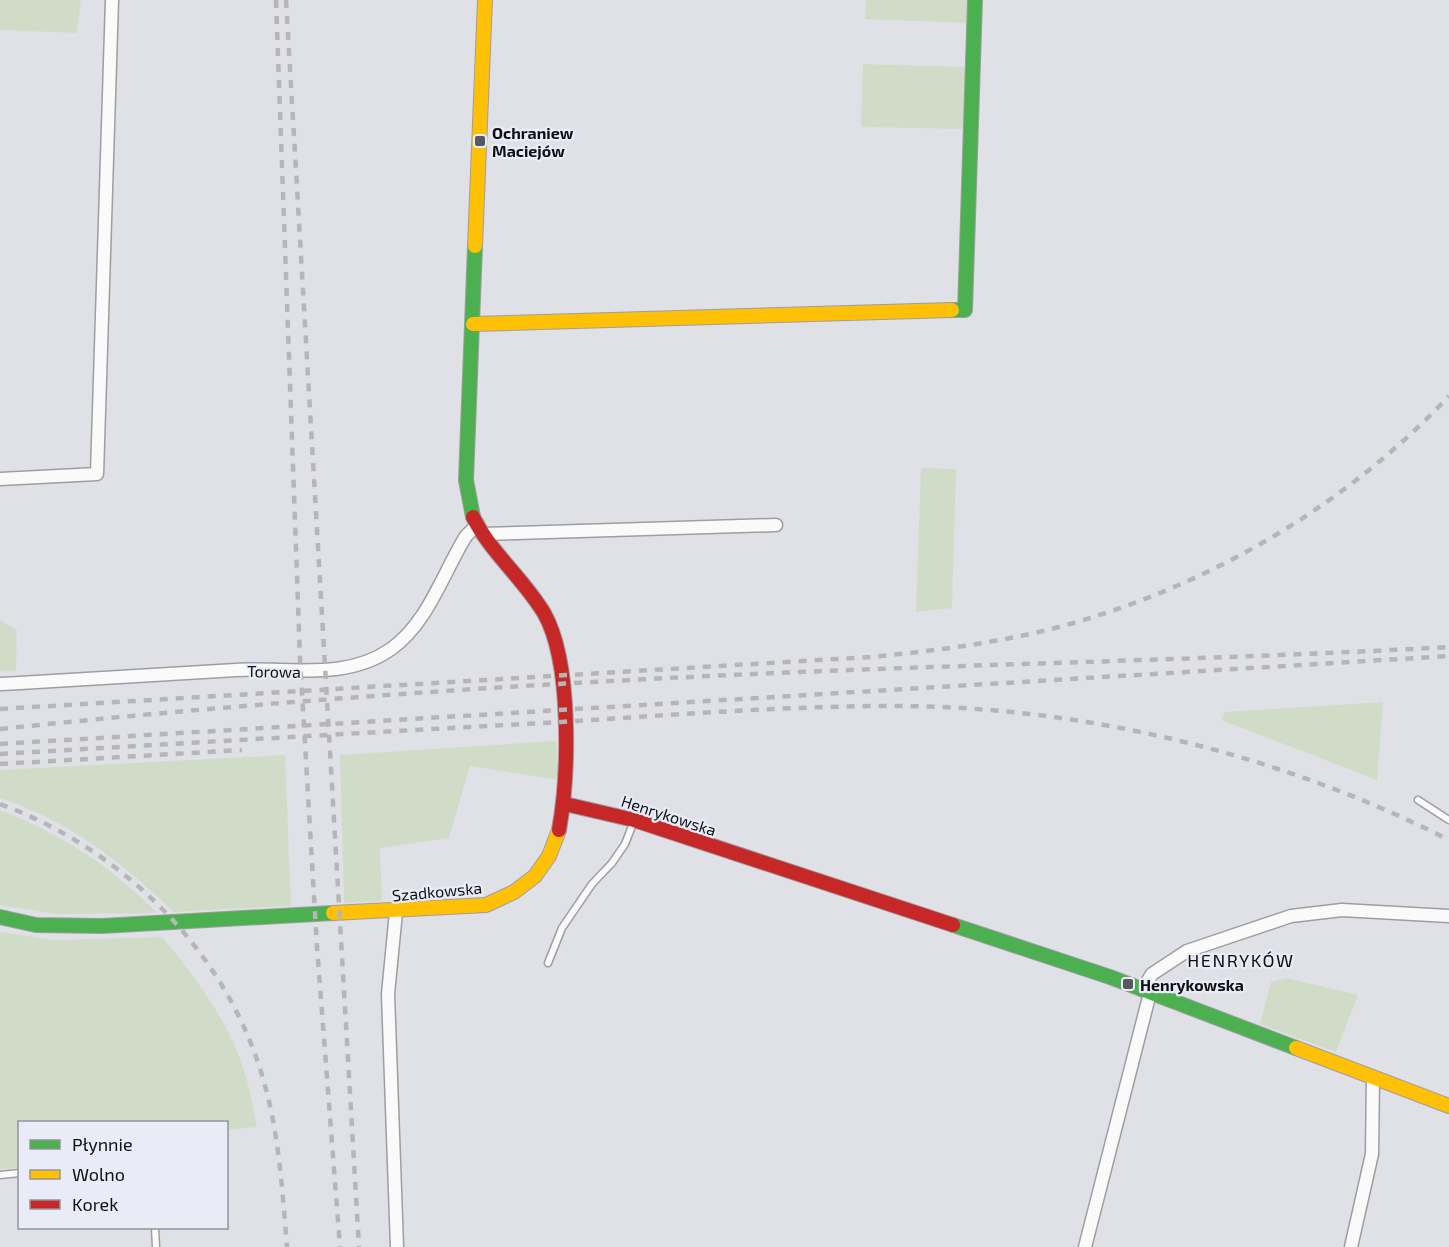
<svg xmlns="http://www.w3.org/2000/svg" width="1449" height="1247" font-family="'Exo 2',sans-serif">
  <rect width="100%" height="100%" fill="#e0e1e6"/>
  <g fill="#d1dcc8">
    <polygon points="0,0 81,0 77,33 0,30"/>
    <polygon points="866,0 969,0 968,23 865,19"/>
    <polygon points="863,64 966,67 964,129 861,127"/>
    <polygon points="921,468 956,469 952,608 916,612"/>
    <polygon points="0,620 17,630 16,671 0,671"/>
    <polygon points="1383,702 1377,780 1221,720 1225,712"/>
    <polygon points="556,741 559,780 470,766 449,838 380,848 382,901 344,903 340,755"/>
    <path d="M285,755L291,906L174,912C123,863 68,820 0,798V770Z"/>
    <path d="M0,810C60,833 112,867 157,913L57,914L0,905Z"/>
    <path d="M0,932L54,940L162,937C197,979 231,1024 246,1077C251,1093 253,1111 257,1127L227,1130L226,1122H20L19,1168L0,1169Z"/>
    <polygon points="1286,978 1358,995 1336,1052 1260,1024 1271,982"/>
  </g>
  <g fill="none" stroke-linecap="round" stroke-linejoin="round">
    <defs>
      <g id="lane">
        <polyline points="1418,800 1449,820"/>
        <polyline points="548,963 562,928 592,884 612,863 625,844 634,821"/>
        <polyline points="0,1175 20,1173"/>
        <polyline points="155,1228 156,1247"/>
      </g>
      <g id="street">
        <polyline points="0,479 97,474 112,0"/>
        <polyline points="482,534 776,525"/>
        <path d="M0,684C79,680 158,675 236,670C288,667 346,681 391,649C428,623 443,573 466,536L478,524"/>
        <polyline points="396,912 388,994 397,1247"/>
        <polyline points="1142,990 1152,974 1187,951 1291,916 1342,910 1449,916"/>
        <polyline points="1085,1247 1150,993"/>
        <polyline points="1351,1247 1372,1154 1373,1077"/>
      </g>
      <g id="fast">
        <polyline points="952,310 965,310 975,0"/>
        <polyline points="473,517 466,480 475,246"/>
        <polyline points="0,917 36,925 102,926 333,913"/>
        <polyline points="953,925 1110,977 1296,1048"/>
      </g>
      <g id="slow">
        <polyline points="475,246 485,0"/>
        <polyline points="473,324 952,310"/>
        <polyline points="333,913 486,905 514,892 535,876 549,856 559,830"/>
        <polyline points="1296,1048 1449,1106"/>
      </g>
      <g id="jam">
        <path d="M473,517C491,553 523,578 544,613C572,662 569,774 559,830"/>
        <polyline points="565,804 634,820 953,925"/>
      </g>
    </defs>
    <use href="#lane" stroke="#9d9ea2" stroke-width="9"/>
    <use href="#street" stroke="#9d9ea2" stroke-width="15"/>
    <use href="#fast" stroke="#9d9ea2" stroke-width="16"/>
    <use href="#slow" stroke="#9d9ea2" stroke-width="16"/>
    <use href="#jam" stroke="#9d9ea2" stroke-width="16"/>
    <use href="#lane" stroke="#fafafb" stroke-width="6"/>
    <use href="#street" stroke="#fafafb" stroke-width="12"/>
    <use href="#fast" stroke="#4caf50" stroke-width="14"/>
    <use href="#slow" stroke="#ffc107" stroke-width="14"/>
    <use href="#jam" stroke="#c62828" stroke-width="14"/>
    <g stroke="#b6b6b7" stroke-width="4.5" stroke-dasharray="8 8" stroke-linecap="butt">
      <polyline points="276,0 300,659 317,947 340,1247"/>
      <polyline points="286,0 359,1247"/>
      <path d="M0,709L870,657C934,651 997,643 1059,627C1205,588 1345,507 1449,396"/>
      <path d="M0,729C266,701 533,683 800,672C1017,663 1233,659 1449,647"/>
      <polyline points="0,744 1449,656"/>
      <path d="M0,754C187,743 374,732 561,722C672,715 782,706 893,706C1084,706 1280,754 1449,840"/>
      <polyline points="0,764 242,750"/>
      <path d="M0,804C120,848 223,948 261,1072C279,1129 282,1188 287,1247"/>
    </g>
  </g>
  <g fill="#58595e" stroke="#e9ecf7" stroke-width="2">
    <rect x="474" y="135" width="12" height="12" rx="3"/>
    <rect x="1122" y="978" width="12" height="12" rx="3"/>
  </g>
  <g text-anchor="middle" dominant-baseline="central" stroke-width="4.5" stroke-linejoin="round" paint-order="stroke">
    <g font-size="16" font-weight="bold" fill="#0f1014" stroke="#e9ecf7" text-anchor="start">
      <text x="492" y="132">Ochraniew<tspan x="492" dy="18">Maciejów</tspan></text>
      <text x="1140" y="984">Henrykowska</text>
    </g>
    <g font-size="16" fill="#0f1014" stroke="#e9ecf7">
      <text transform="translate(274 671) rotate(1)">Torowa</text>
      <text transform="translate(669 815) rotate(18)">Henrykowska</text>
      <text transform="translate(437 891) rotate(-5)">Szadkowska</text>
    </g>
    <g font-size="18" letter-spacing="1.5" fill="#0f1014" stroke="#e9ecf7">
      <text x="1241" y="960">HENRYKÓW</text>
    </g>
  </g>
  <rect x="18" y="1121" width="210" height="108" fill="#e9ecf7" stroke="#92949c" stroke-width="1.5"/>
  <rect x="30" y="1140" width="30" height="9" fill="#4caf50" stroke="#92949c" stroke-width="1.5"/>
  <text x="72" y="1151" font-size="18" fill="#0f1014">Płynnie</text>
  <rect x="30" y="1170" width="30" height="9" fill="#ffc107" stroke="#92949c" stroke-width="1.5"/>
  <text x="72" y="1181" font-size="18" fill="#0f1014">Wolno</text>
  <rect x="30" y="1200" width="30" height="9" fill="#c62828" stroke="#92949c" stroke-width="1.5"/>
  <text x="72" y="1211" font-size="18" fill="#0f1014">Korek</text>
</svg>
